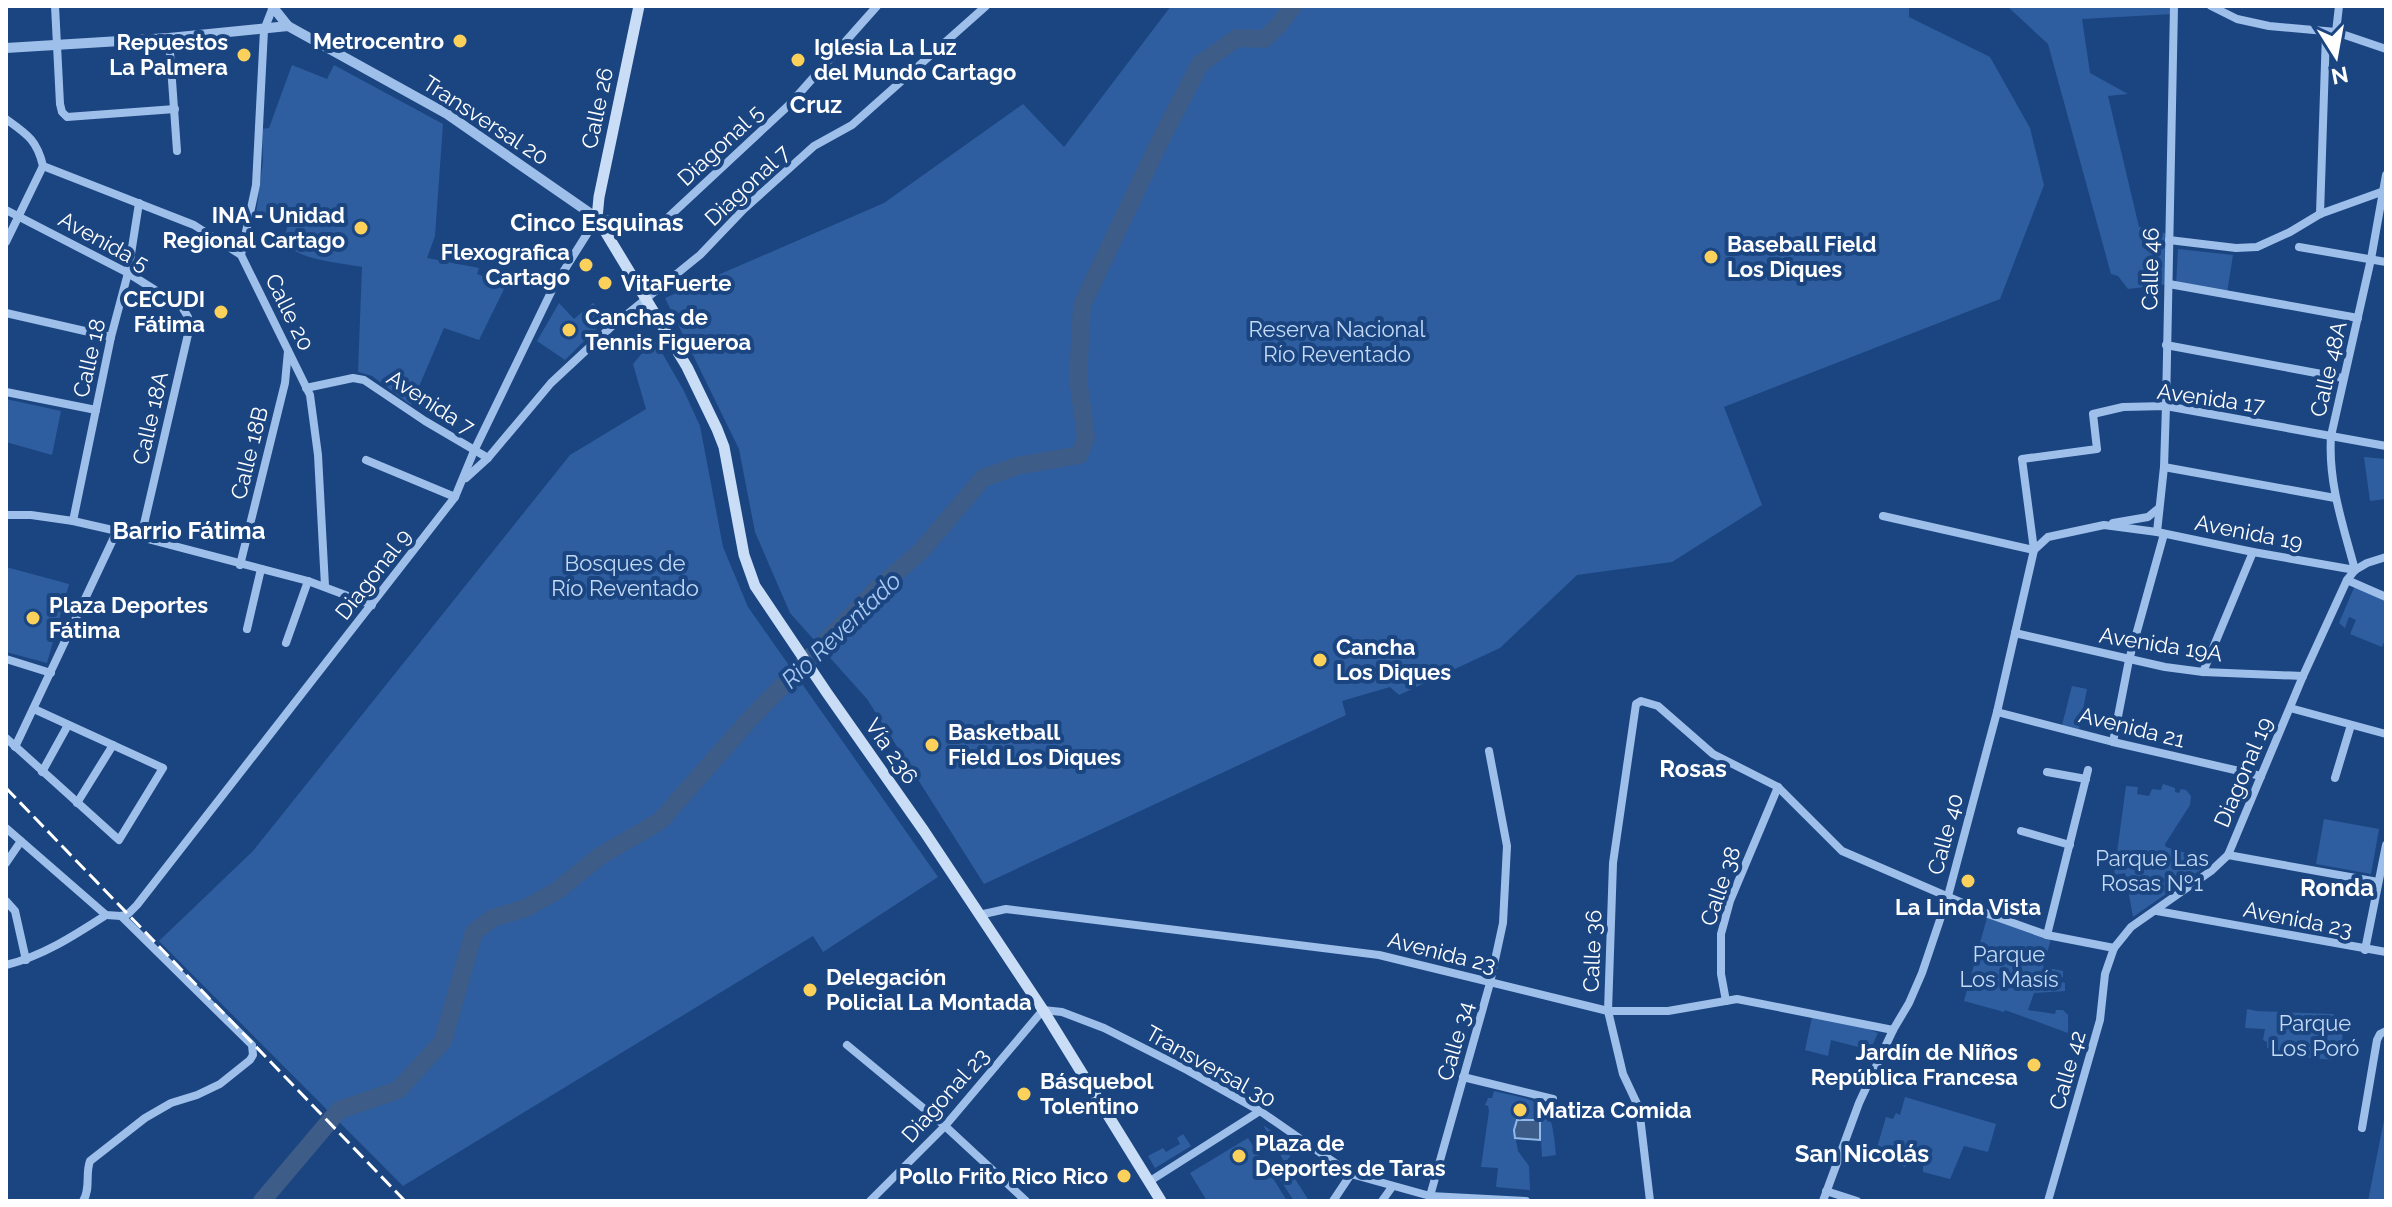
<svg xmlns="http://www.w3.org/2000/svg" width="2392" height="1207" font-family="Raleway,sans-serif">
  <rect width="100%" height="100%" fill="#1b4580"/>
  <g fill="#2e5e9f">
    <polygon points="1171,6 1909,6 1909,17 1990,57 2030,128 2044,185 2000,299 1724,407 1762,505 1672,562 1577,575 1500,648 1399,695 1390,687 1342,701 1346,715 984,884 867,699 790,613 755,532 739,449 665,298 884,203 1023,104 1064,147"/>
    <polygon points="2007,6 2174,6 2173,14 2082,19 2090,73 2128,94 2108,96 2139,227 2169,234 2169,284 2128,289 2118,276 2111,274 2048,44"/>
    <path d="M292,65L327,79L334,65L443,124L435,236L427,258L479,268L477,274L506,285L479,340L444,328L411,405L372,376L358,372L362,267C336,262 303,261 283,243L289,220L256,214L263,161L262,129L269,128Z"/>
    <polygon points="2178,249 2233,255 2227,293 2176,286"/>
    <polygon points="559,303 574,319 593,303 607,318 565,360 537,341"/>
    <polygon points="654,339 684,391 700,426 723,547 748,607 938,877 823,952 813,936 403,1186 159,941 253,851 570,455 646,409 633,364"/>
    <polygon points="6,399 61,411 52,455 6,442"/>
    <polygon points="2364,457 2386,459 2386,499 2370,501"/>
    <polygon points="6,567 69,584 47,663 6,652"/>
    <polygon points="2356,583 2386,595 2386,638 2382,647 2350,634 2356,620 2349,617 2345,628 2339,623"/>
    <polygon points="2072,686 2087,689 2079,729 2062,725"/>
    <polygon points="2163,784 2175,788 2175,792 2179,793 2181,789 2186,790 2191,796 2190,805 2165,844 2166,847 2213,861 2133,917 2125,873 2114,875 2126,786 2138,787 2137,794 2149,796 2152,789 2161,790"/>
    <polygon points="2324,819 2379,829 2371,874 2316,864"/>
    <polygon points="1988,914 2051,939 2043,967 2063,971 2063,977 2057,979 2058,981 2065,983 2065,991 2034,993 2028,1010 2055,1014 2056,1010 2063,1010 2068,1015 2068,1033 2005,1010 2004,1012 1964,1001"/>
    <polygon points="2247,1009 2257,1011 2333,1014 2344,1021 2341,1051 2336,1051 2335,1060 2273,1055 2274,1048 2267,1048 2267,1042 2263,1040 2265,1029 2245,1028"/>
    <polygon points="1812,1017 1861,1026 1878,1033 1870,1050 1831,1040 1828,1056 1805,1050"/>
    <path d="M1494,1091C1546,1103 1551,1100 1556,1155L1542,1157L1540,1120L1514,1130L1518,1151L1529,1166L1530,1190L1496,1187L1498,1168L1481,1167L1489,1111L1488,1106L1485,1105L1488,1098H1492Z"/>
    <polygon points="1905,1097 1996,1124 1988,1152 1964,1146 1950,1179 1923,1172 1923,1166 1911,1161 1905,1167 1886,1160 1887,1155 1876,1151 1886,1117 1893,1119 1896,1113 1900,1115"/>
    <polygon points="2385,1115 2386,1201 2368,1201"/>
    <polygon points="1263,1125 1296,1148 1285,1163 1309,1201 1294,1201 1275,1172 1285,1163"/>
    <polygon points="1183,1134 1191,1146 1155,1168 1148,1156 1163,1148 1166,1152 1180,1144 1177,1138"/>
    <polygon points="1248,1138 1287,1201 1207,1201 1190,1173"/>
  </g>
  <polygon fill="#3d5c88" stroke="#91b9ec" stroke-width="2" points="1517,1120 1540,1120 1540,1140 1515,1138 1514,1130"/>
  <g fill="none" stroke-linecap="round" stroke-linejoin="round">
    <polyline stroke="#3d5c88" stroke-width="18" points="262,1201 339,1110 398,1090 443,1041 474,932 493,918 526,908 558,890 600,856 660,821 748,721 878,588 921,551 983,478 1017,466 1079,455 1086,438 1078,378 1082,305 1161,139 1200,64 1237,38 1264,39 1279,25 1293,6"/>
    <g stroke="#9ebfea" stroke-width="8">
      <polyline points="55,6 60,104 62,112 67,117 175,109"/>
      <polyline points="2211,6 2237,19 2269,26 2336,32 2386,49"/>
      <polyline points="273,7 264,30 256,185 241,255 310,395 318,455 325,586"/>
      <polyline points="2336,32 2339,6"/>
      <polyline points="169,38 177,151"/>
      <path d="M6,119C27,134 37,140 43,166L194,225L241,255"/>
      <polyline points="6,210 128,273 182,307 188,317 189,330 141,537"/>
      <polyline points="2320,214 2326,33"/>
      <polyline points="2169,240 2236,248 2257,247 2290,232 2320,214 2384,191"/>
      <polyline points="6,242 43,166"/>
      <polyline points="2299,247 2386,262"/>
      <polyline points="2169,284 2358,318"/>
      <polyline points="6,313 111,337"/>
      <polyline points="2166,345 2343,378"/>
      <polyline points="306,388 353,378 364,380 425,421 488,458"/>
      <polyline points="6,392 96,410"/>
      <polyline points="366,460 455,497"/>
      <polyline points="2164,467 2335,498"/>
      <polyline points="466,478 488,458 551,383 610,328 700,255 744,209 814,146 852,125 986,6"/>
      <polyline points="6,515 31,515 73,521 117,531 308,581 372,605"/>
      <polyline points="1883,516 2034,550 2048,537 2104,525 2157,532 2253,552 2355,570 2367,563 2386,557"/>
      <polyline points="73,521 111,337 128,273 139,203"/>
      <polyline points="2113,523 2148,517 2159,508"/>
      <polyline points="2157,532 2164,467 2166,406 2174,6"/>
      <polyline points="240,565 285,383 288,351"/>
      <path d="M2355,570C2343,525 2328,483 2331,436L2371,259L2386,175"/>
      <polyline points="2347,580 2386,597"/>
      <polyline points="247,629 261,569"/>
      <polyline points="2015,633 2165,667 2203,672 2303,676"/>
      <polyline points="286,643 308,581"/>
      <polyline points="6,659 51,673"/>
      <polyline points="2203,672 2253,552"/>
      <polyline points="2290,708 2386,734"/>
      <polyline points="1997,712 2113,742 2261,776"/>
      <polyline points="6,738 119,840 163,768 34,709"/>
      <polyline points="2113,742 2129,660 2164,534"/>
      <polyline points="15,747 117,531"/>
      <polyline points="42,772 68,725"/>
      <polyline points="2047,772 2086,779"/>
      <polyline points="2335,778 2351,725"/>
      <polyline points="77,803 113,745"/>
      <polyline points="6,828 106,915 121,916"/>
      <polyline points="2021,831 2070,845"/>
      <polyline points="2228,855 2378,882"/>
      <polyline points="6,863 21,841"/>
      <polyline points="6,901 15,911 26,960"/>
      <polyline points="2157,911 2386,952"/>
      <polyline points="979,915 1006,909 1379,955 1608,1011 1668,1011 1737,999 1893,1030"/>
      <polyline points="121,916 128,914 137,905 455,497 474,451 553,288 597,218 651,226 660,225 789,105 877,6"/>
      <polyline points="2047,935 2088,770"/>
      <polyline points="2365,950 2386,845"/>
      <path d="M6,965C43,956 75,935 106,915"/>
      <polyline points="1726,1001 1721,974 1721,934 1730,901 1778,787"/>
      <polyline points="847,1045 945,1126 1026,1201"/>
      <polyline points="1463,1077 1553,1099"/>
      <polyline points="2362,1128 2377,1040 2380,1034 2386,1031"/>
      <polyline points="1150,1181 1260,1111"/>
      <polyline points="1826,1191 1857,1201"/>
      <polyline points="1430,1196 1490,983 1503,923 1507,846 1489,751"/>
      <path d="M83,1201C91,1189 85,1174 90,1161L145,1118L171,1103L197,1095L220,1084L250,1060L253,1055L252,1045L121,916"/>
      <polyline points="870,1201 945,1126 1043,1010 1062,1012 1104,1028 1187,1070 1260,1111 1351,1174"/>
      <polyline points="1333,1201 1351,1174 1430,1196 1526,1201"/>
      <polyline points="1382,1201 1392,1187"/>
      <polyline points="1650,1201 1639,1108 1623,1074 1608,1011 1613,863 1636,704 1641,701 1658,706 1713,754 1778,787 1842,851 1988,914 2047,935 2114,948"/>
      <polyline points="1823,1201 1859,1103 1893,1030 1909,1003 1922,973 1948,896 1997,712 2034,550 2022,459 2097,449 2093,414 2123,407 2166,406 2386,446"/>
      <polyline points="2048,1201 2100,1020 2105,974 2114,948 2131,927 2211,871 2228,855 2303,676 2347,580 2355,570"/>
    </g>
    <g stroke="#9ebfea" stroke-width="10">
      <polyline points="272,6 288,26 447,114 597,218"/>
      <polyline points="6,48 169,38 288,26"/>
    </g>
    <polyline stroke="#caddf7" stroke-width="11" points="639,6 599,197 597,218 687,367 717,429 724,447 744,555 755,586 827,693 924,831 1043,1010 1161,1201"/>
    <polyline stroke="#fff" stroke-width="3" stroke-dasharray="14 6" stroke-linecap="butt" points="6,788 405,1201"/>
  </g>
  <g fill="#fcd15b" stroke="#1b4580" stroke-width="3">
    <circle cx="460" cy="41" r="8"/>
    <circle cx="244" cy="55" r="8"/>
    <circle cx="798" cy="60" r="8"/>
    <circle cx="361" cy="228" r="8"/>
    <circle cx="1711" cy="257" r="8"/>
    <circle cx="586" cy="265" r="8"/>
    <circle cx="605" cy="283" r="8"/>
    <circle cx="221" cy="312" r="8"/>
    <circle cx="569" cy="330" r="8"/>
    <circle cx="33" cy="618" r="8"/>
    <circle cx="1320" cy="660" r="8"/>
    <circle cx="932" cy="745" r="8"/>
    <circle cx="1968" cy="881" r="8"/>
    <circle cx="810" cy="990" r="8"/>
    <circle cx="2034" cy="1065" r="8"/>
    <circle cx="1024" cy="1094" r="8"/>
    <circle cx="1520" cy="1110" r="8"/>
    <circle cx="1239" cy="1156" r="8"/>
    <circle cx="1124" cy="1176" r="8"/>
  </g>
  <g text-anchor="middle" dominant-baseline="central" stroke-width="8" stroke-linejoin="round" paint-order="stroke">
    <g font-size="22" font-weight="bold" fill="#fff" stroke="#1b4580" text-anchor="start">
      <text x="444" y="41" text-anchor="end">Metrocentro</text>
      <text x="228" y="42" text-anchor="end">Repuestos<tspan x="228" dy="25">La Palmera</tspan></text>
      <text x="814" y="47">Iglesia La Luz<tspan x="814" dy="25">del Mundo Cartago</tspan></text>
      <text x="345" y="215" text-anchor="end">INA - Unidad<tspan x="345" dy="25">Regional Cartago</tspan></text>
      <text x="1727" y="244">Baseball Field<tspan x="1727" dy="25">Los Diques</tspan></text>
      <text x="570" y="252" text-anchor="end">Flexografica<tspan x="570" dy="25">Cartago</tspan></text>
      <text x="621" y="283">VitaFuerte</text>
      <text x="205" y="299" text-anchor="end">CECUDI<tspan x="205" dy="25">Fátima</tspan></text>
      <text x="585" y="317">Canchas de<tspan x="585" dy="25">Tennis Figueroa</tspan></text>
      <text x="49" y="605">Plaza Deportes<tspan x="49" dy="25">Fátima</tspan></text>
      <text x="1336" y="647">Cancha<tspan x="1336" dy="25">Los Diques</tspan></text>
      <text x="948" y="732">Basketball<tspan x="948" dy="25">Field Los Diques</tspan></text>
      <text x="1968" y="907" text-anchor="middle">La Linda Vista</text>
      <text x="826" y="977">Delegación<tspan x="826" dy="25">Policial La Montada</tspan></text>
      <text x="2018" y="1052" text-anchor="end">Jardín de Niños<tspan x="2018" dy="25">República Francesa</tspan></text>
      <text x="1040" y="1081">Básquebol<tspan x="1040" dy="25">Tolentino</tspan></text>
      <text x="1536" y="1110">Matiza Comida</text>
      <text x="1255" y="1143">Plaza de<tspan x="1255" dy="25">Deportes de Taras</tspan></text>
      <text x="1108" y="1176" text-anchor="end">Pollo Frito Rico Rico</text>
    </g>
    <g font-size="22" fill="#fff" stroke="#1b4580">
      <text transform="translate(597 108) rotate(-78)">Calle 26</text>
      <text transform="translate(486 120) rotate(33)">Transversal 20</text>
      <text transform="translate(720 145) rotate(-43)">Diagonal 5</text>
      <text transform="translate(747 185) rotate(-43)">Diagonal 7</text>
      <text transform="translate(104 241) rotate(29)">Avenida 5</text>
      <text transform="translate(2150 269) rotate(-89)">Calle 46</text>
      <text transform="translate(290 312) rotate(64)">Calle 20</text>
      <text transform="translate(89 358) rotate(-77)">Calle 18</text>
      <text transform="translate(2328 369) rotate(-77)">Calle 48A</text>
      <text transform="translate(2211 398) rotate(8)">Avenida 17</text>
      <text transform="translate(431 402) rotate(33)">Avenida 7</text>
      <text transform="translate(150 418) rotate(-77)">Calle 18A</text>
      <text transform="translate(249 453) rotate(-76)">Calle 18B</text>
      <text transform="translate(2249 532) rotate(11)">Avenida 19</text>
      <text transform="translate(373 574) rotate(-52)">Diagonal 9</text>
      <text transform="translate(2161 644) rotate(9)">Avenida 19A</text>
      <text transform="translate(2132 727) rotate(14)">Avenida 21</text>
      <text transform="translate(892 751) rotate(55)">Vía 236</text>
      <text transform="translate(2243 772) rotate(-67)">Diagonal 19</text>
      <text transform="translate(1945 834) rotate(-75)">Calle 40</text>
      <text transform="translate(1720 886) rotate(-71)">Calle 38</text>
      <text transform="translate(2298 919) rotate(11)">Avenida 23</text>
      <text transform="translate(1592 951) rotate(-88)">Calle 36</text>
      <text transform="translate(1442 952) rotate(14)">Avenida 23</text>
      <text transform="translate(1455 1041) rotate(-74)">Calle 34</text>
      <text transform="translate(1211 1066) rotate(29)">Transversal 30</text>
      <text transform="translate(2067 1070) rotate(-74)">Calle 42</text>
      <text transform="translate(945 1095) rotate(-48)">Diagonal 23</text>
    </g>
    <g font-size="22" fill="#c3daf7" stroke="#1b4580">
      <text x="1337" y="329">Reserva Nacional<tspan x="1337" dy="25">Río Reventado</tspan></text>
      <text x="625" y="563">Bosques de<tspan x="625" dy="25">Río Reventado</tspan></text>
      <text x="2152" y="858">Parque Las<tspan x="2152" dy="25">Rosas Nº1</tspan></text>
      <text x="2009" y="954">Parque<tspan x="2009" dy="25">Los Masís</tspan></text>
      <text x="2315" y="1023">Parque<tspan x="2315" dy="25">Los Poró</tspan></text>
    </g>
    <g font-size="24" font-weight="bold" fill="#fff" stroke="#1b4580">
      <text x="816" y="104">Cruz</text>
      <text x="597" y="222">Cinco Esquinas</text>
      <text x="189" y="530">Barrio Fátima</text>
      <text x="1693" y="768">Rosas</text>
      <text x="2337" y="887">Ronda</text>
      <text x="1862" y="1153">San Nicolás</text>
    </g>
    <g font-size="24" font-style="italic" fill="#aac9f2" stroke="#1b4580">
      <text transform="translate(841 630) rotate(-44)">Rio Reventado</text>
    </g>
  </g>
  <rect width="2392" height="1207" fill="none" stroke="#ffffff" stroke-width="16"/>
  <g transform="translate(2336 56) rotate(169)" stroke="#1b4580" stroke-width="6" paint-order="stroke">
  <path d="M0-6L14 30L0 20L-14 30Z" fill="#ffffff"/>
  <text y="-12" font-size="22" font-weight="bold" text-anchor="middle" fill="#ffffff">N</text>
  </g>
</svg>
